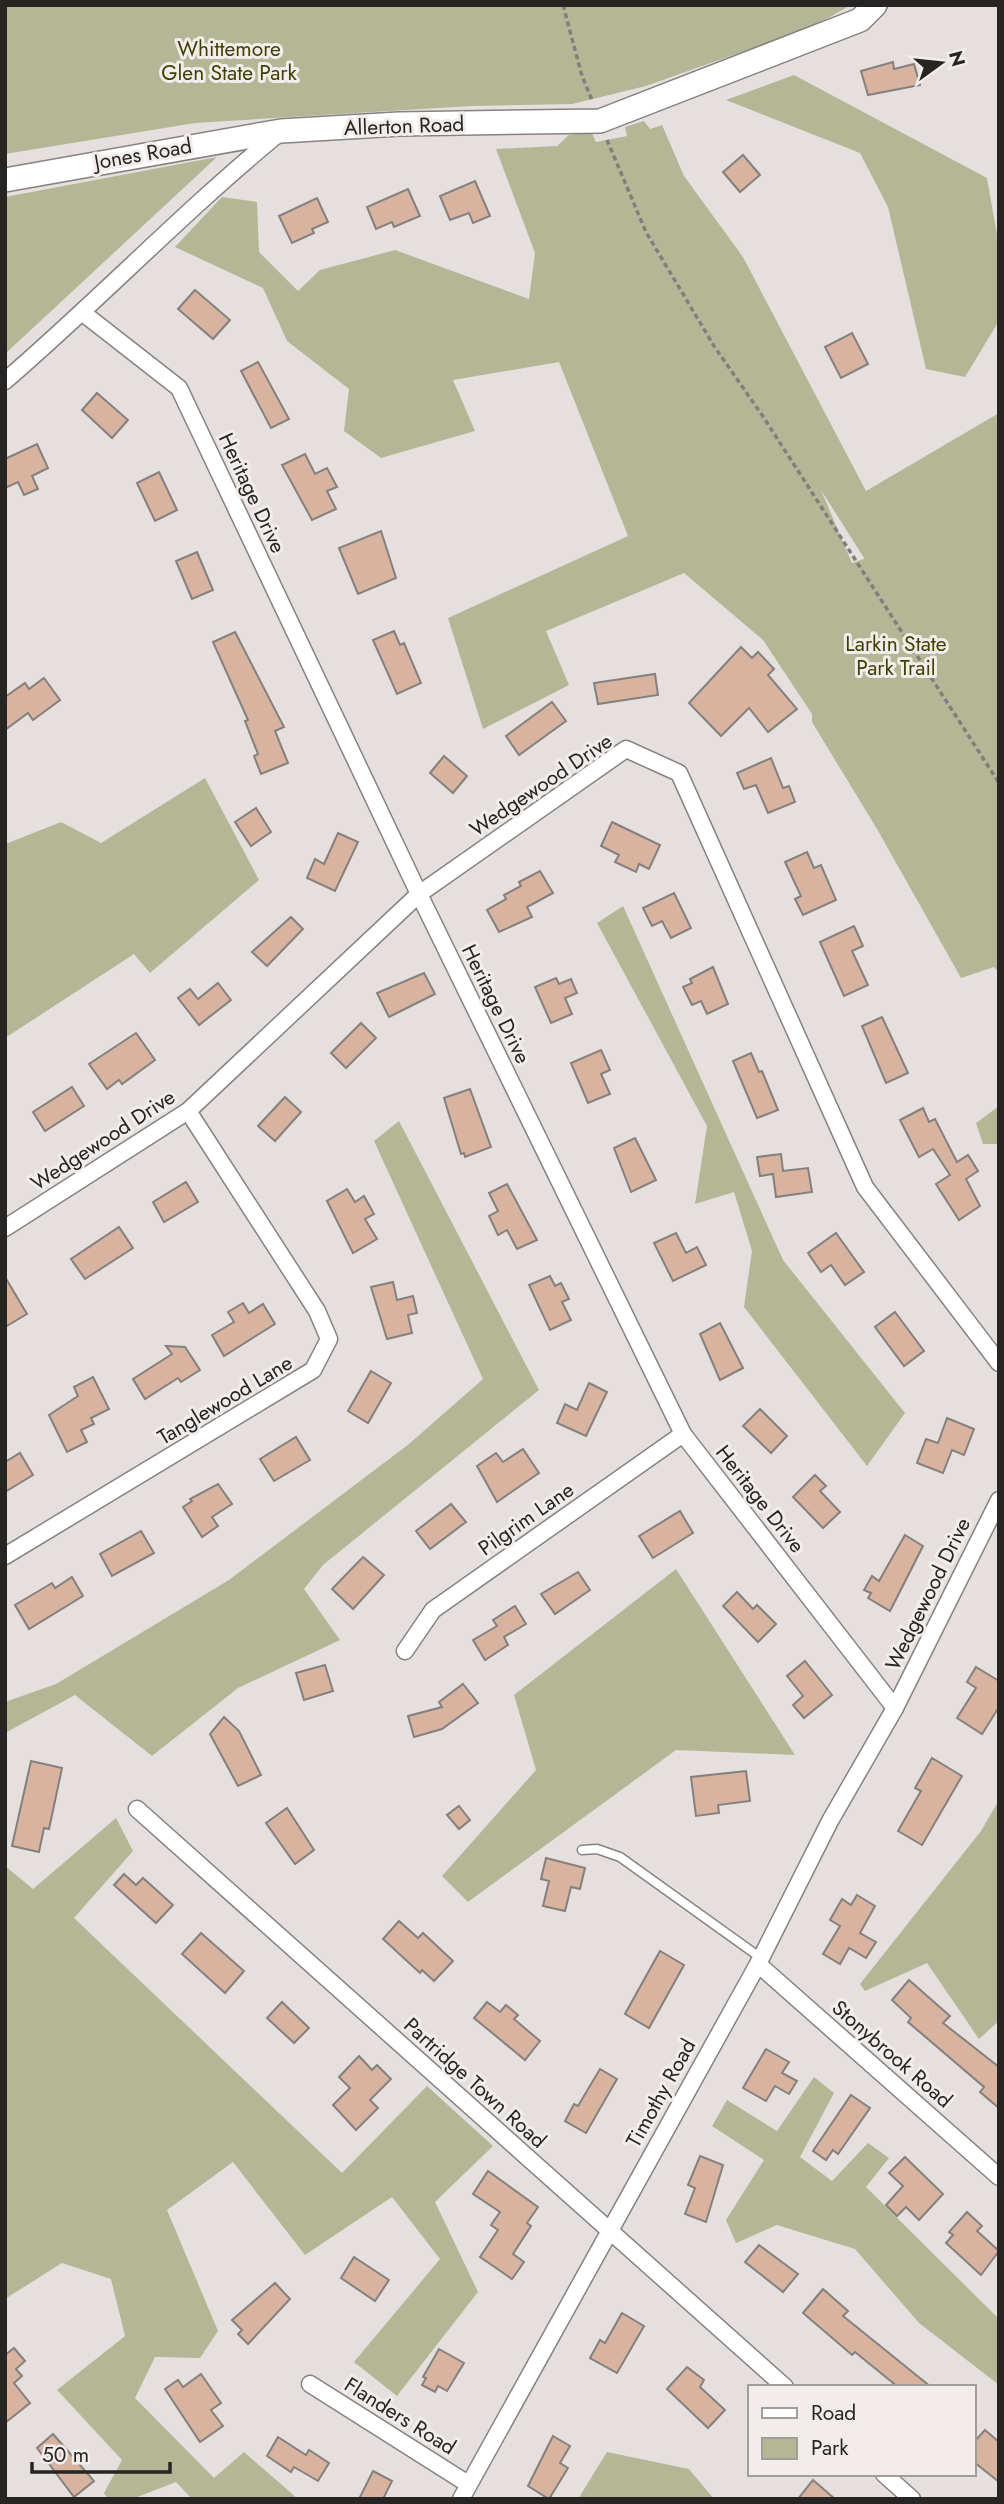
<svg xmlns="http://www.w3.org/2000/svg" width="1004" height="2504" font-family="Jost,sans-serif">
  <rect width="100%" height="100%" fill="#e5e0dd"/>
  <g fill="#b3b796" fill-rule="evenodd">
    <polygon points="5,5 851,5 812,27 646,86 572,104 471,106 195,123 5,154"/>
    <polygon points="794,75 987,178 999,246 999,321 965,377 926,369 888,207 860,153 726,100"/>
    <path d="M644,121L650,129L662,125L684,176L743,257L866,491L999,413V973L994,967L961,978L877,829L812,722V714L763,640L684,573L546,631L569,685L483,729L448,618L628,536L559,362L453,380L475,431L381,458L344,431L349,389L287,341L263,288L175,247L222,197L257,202L259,252L298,291L320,270L395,250L529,299L535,253L496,149L557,146L569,135L591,131L596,142L627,136L625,127ZM821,490L864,558V559L852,563Z"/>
    <polygon points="217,157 5,354 5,197"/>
    <polygon points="205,778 259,880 150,973 134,954 5,1038 5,840 8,843 61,822 101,843"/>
    <polygon points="623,906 783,1260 905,1413 867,1466 744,1307 752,1251 734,1192 695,1204 707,1126 597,923"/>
    <polygon points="999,1106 999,1144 983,1144 976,1123"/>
    <polygon points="399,1121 539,1390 323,1565 304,1589 340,1640 238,1688 152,1756 75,1695 5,1733 5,1702 56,1684 229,1580 409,1444 483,1379 374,1141"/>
    <polygon points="676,1569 795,1755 676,1750 468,1902 442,1876 536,1770 514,1695"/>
    <polygon points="999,1800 999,2021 979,2039 927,1963 865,1991 860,1984 981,1831"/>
    <polygon points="116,1818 133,1851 74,1918 342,2173 427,2086 493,2146 435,2202 478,2292 397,2396 354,2362 440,2259 392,2197 305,2255 233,2162 167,2210 218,2331 200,2358 155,2357 135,2398 214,2478 244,2452 298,2499 192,2499 176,2482 132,2499 108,2499 104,2493 122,2460 57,2390 125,2336 111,2279 62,2263 5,2299 5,1866 33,1889"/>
    <polygon points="814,2077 834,2093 800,2157 832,2181 868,2143 889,2158 866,2187 999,2319 999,2385 919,2323 855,2249 777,2225 736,2243 726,2220 764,2160 712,2126 727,2100 777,2131"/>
    <polygon points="607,2452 689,2469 714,2499 578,2499"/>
  </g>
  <g fill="#d7b3a0" stroke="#85807d" stroke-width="2">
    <polygon points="893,62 894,69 914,64 920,85 868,95 861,71"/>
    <polygon points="743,155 760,175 740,192 723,172"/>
    <polygon points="475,181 490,216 473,223 469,213 450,220 440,196"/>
    <polygon points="408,189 420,216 394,227 392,222 376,229 367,207"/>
    <polygon points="317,198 328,222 312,229 314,233 292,243 279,216"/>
    <polygon points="195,290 230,320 213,339 178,309"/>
    <polygon points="852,333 868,364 841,378 825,347"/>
    <polygon points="258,362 289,419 271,428 241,371"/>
    <polygon points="97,393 128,420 112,438 82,410"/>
    <polygon points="37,444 48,468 32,476 38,489 24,495 18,482 5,488 5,459"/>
    <polygon points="305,454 315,474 327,468 337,487 327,491 336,509 312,520 282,465"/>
    <polygon points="159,472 177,510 155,521 137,483"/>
    <polygon points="381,531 396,578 358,594 339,548"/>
    <polygon points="197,552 213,590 192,599 176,561"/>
    <polygon points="394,631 400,645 404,643 421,683 397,694 373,640"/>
    <polygon points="235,632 284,727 275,731 288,763 261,774 254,756 258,754 245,721 248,720 213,642"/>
    <polygon points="741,647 752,658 758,652 774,669 768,675 797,709 768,732 749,708 721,736 689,703"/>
    <polygon points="655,674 658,695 598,704 594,683"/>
    <polygon points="44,678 60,700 33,720 28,713 5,730 5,697 25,683 29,689"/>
    <polygon points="552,702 566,721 519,755 506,736"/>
    <polygon points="444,756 467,776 453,793 430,773"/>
    <polygon points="771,758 783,788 789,786 795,802 768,813 756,785 744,789 737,773"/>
    <polygon points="256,808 271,832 251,846 235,822"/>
    <polygon points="612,822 660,845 649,869 639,864 636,872 615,862 619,855 601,846"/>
    <polygon points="338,833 358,842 335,891 307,878 315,859 324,864"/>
    <polygon points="807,852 814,868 821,865 836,900 803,915 795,899 801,896 785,862"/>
    <polygon points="540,871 553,893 527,907 532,917 499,932 487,910 506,899 504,895 521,886 519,882"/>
    <polygon points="674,893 691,928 671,938 662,921 652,926 643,908"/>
    <polygon points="291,917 303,929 267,966 252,952"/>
    <polygon points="854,926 863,946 852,951 868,985 844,996 820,942"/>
    <polygon points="713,967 728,1004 707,1014 701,1001 692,1005 683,987 692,983 690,979"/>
    <polygon points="424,973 435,994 389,1017 377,993"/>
    <polygon points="556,978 559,984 571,979 577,993 565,998 572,1014 551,1023 535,987"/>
    <polygon points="218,983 231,1000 199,1025 178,998 190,989 198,999"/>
    <polygon points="882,1017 908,1073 886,1083 862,1026"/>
    <polygon points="361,1023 376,1038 346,1068 331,1053"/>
    <polygon points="136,1033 155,1060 122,1084 119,1080 107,1089 89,1064"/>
    <polygon points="601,1050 610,1070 601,1074 610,1094 588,1103 571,1063"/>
    <polygon points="751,1053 759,1072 762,1071 778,1110 757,1118 733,1061"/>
    <polygon points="72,1087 84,1106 45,1131 33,1112"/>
    <polygon points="470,1089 491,1147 465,1157 464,1153 461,1154 444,1098"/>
    <polygon points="285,1097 301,1112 275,1141 258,1126"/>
    <polygon points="923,1108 929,1122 935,1119 957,1162 968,1155 978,1171 966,1179 980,1206 959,1220 936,1184 950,1175 933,1149 919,1157 900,1120"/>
    <polygon points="635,1138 656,1180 631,1192 614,1148"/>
    <polygon points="781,1154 783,1171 808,1168 812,1192 776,1197 773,1174 760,1176 757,1157"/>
    <polygon points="186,1182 198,1202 164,1222 153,1202"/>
    <polygon points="507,1184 537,1240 517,1249 507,1230 498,1235 489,1216 498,1211 489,1193"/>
    <polygon points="347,1189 355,1202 364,1196 374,1214 365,1219 377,1239 353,1253 327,1201"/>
    <polygon points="119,1227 133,1248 85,1279 71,1259"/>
    <polygon points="676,1233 686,1253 697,1247 706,1265 673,1281 654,1243"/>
    <polygon points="836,1233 864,1272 845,1285 831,1265 821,1272 808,1253"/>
    <polygon points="550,1276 555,1286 561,1283 569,1299 562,1302 571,1320 550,1330 529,1285"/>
    <polygon points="5,1277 27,1314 5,1327"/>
    <polygon points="393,1282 397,1300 413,1296 417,1313 408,1315 412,1333 387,1339 371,1287"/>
    <polygon points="243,1303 249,1313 263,1304 275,1324 224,1356 212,1335 234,1322 228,1312"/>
    <polygon points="895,1312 924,1351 904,1366 875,1327"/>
    <polygon points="720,1323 743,1368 720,1380 700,1334"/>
    <polygon points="166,1346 185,1347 200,1370 181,1382 178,1378 145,1399 133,1379 172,1354"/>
    <polygon points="371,1371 391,1383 368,1423 348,1411"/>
    <polygon points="93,1377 109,1409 91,1418 94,1424 81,1430 87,1442 67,1452 49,1415 78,1396 74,1387"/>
    <polygon points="589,1383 607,1392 586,1436 557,1423 565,1404 577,1410"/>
    <polygon points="760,1409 787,1436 771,1453 743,1426"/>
    <polygon points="947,1418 974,1429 964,1455 952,1450 943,1473 917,1463 926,1439 938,1443"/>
    <polygon points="296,1437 310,1460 274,1481 260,1459"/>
    <polygon points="523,1449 539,1473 497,1502 477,1466 496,1453 503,1462"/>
    <polygon points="20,1453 33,1475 5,1492 5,1462"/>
    <polygon points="815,1475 826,1486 820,1491 840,1512 823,1528 793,1497"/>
    <polygon points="218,1484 232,1504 212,1517 218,1526 202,1537 183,1507 192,1501 190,1499"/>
    <polygon points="451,1504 466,1522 430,1549 416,1531"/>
    <polygon points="680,1511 693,1533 653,1558 639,1536"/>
    <polygon points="141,1531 154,1553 112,1576 100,1554"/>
    <polygon points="905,1535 923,1546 890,1611 868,1598 871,1593 864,1590 872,1576 879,1581"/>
    <polygon points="363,1557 384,1575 353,1609 332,1589"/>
    <polygon points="578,1572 590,1590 555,1614 541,1594"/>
    <polygon points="72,1577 83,1596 29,1629 15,1605 52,1583 55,1588"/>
    <polygon points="737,1592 753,1609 757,1605 776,1624 758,1642 723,1606"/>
    <polygon points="515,1606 526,1624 504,1637 508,1645 485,1660 473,1640 497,1626 493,1620"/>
    <polygon points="805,1661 832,1695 804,1718 793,1705 803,1696 787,1676"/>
    <polygon points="325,1665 333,1691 304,1700 296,1673"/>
    <polygon points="976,1667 999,1681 999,1707 982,1734 957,1718 976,1688 967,1682"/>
    <polygon points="463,1684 478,1703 442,1729 414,1737 408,1716 442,1707 439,1702"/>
    <polygon points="224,1717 239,1731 261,1775 238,1786 210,1734"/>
    <polygon points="932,1758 962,1776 922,1845 898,1831 921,1791 915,1788"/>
    <polygon points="31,1761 62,1768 49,1829 44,1828 39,1852 12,1846"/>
    <polygon points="746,1771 750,1801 718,1805 719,1813 696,1816 691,1777"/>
    <polygon points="459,1806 470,1820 459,1829 447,1815"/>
    <polygon points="287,1808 314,1850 295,1864 266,1823"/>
    <polygon points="546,1858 585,1868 580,1889 571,1887 565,1911 543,1906 549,1881 541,1879"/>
    <polygon points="124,1874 136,1885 143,1878 173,1905 156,1923 114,1885"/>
    <polygon points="857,1895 875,1906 860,1933 876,1942 866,1958 849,1948 840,1964 823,1954 840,1926 830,1920 842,1899 851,1905"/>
    <polygon points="399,1921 418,1938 423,1933 453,1961 434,1981 422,1970 420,1973 383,1939"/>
    <polygon points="201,1933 244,1971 225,1993 182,1954"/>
    <polygon points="660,1951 684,1965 649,2028 625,2014"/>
    <polygon points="909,1980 950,2016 943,2023 999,2067 999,2108 980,2092 984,2087 908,2022 911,2018 892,2000"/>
    <polygon points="282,2002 309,2028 294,2043 267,2018"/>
    <polygon points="487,2002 500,2012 506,2005 518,2015 514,2019 540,2041 525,2060 474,2018"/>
    <polygon points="766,2049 789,2062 782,2073 797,2081 789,2094 775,2086 766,2101 743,2088"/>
    <polygon points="359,2056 372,2070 377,2065 391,2079 370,2100 378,2108 356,2130 333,2105 350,2088 339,2077"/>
    <polygon points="600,2069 617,2079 586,2133 565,2121 574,2104 578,2106"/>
    <polygon points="851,2095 870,2108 838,2154 833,2150 826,2160 813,2151"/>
    <polygon points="700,2156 723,2165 706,2222 685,2214 695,2188 688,2185"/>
    <polygon points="905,2157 943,2194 919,2220 906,2207 897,2216 886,2205 903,2186 889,2173"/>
    <polygon points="488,2171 538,2207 527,2223 531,2226 513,2254 524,2262 512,2279 480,2257 498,2230 491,2225 500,2212 473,2194"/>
    <polygon points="967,2212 982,2226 977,2231 999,2251 981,2275 946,2243 953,2235 949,2232"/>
    <polygon points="759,2245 798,2274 783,2292 745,2262"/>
    <polygon points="354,2257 389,2280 375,2301 341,2278"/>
    <polygon points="275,2283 290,2299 248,2344 238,2334 242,2330 232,2320"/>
    <polygon points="823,2289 848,2311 843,2316 931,2387 898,2387 855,2352 852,2355 803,2313"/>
    <polygon points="622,2313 644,2326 617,2373 590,2358 600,2340 605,2343"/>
    <polygon points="14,2348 25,2361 16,2369 22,2376 14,2383 30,2403 5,2423 5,2355"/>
    <polygon points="439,2349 464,2363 447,2391 438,2386 435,2392 422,2385 426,2378 423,2377"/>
    <polygon points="687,2367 704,2380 700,2387 725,2410 708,2428 667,2389"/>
    <polygon points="201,2374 221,2403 211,2410 223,2426 200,2442 165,2389 178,2380 183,2387"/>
    <polygon points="985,2430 999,2442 999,2482 974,2462 974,2442"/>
    <polygon points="53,2434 94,2481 74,2497 37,2448"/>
    <polygon points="553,2436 570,2446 560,2463 568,2468 549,2499 528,2486"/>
    <polygon points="278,2437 306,2455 309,2450 329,2463 318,2481 294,2467 291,2472 267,2456"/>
    <polygon points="373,2471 392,2481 383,2499 359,2499"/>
    <polygon points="813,2480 835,2499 798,2499"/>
  </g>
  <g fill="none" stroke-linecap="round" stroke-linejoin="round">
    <defs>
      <polyline id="lane" points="582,1850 597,1849 620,1857 761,1958"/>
      <g id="street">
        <polyline points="83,313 179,388 419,894 683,1434 895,1708"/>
        <path d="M5,381C98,301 183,212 278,134"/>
        <polyline points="5,1228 188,1111 419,894 626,749 679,773 865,1187 999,1363"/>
        <polyline points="5,1556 313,1370 329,1339 317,1311 188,1111"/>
        <polyline points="405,1651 433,1610 683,1434"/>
        <polyline points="137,1809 785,2387"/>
        <polyline points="758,1964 999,2177"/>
        <polyline points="310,2384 468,2484"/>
        <polyline points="884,2474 912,2499"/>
        <polyline points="461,2499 758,1964 830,1821 895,1708 999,1500"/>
      </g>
      <polyline id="secondary" points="5,180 281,131 399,124 600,121 860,20 875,5"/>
    </defs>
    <use href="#lane" stroke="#878280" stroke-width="11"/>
    <use href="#street" stroke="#878280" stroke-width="19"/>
    <use href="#secondary" stroke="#878280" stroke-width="26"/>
    <g stroke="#817e7c" stroke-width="3.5" stroke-dasharray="5 3.5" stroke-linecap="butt">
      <polyline points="563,5 582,76 592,100"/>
      <polyline points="607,140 646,232 714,346 764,418 999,783"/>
    </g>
    <use href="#lane" stroke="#fff" stroke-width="8"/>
    <use href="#street" stroke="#fff" stroke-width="16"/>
    <use href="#secondary" stroke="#fff" stroke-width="23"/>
  </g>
  <g text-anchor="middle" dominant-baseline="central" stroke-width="6" stroke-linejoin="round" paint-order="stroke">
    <g font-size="21" fill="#3c4000" stroke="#f2edea">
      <text x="229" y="49">Whittemore<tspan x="229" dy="24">Glen State Park</tspan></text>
      <text x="896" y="644">Larkin State<tspan x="896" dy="24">Park Trail</tspan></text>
    </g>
    <g font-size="21" fill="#262524" stroke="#f2edea">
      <text transform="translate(404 126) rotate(-2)">Allerton Road</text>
      <text transform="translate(143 154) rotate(-10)">Jones Road</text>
      <text transform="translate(252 493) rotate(65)">Heritage Drive</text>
      <text transform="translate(541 785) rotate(-34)">Wedgewood Drive</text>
      <text transform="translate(496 1004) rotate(64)">Heritage Drive</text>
      <text transform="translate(103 1140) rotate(-33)">Wedgewood Drive</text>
      <text transform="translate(225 1400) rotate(-31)">Tanglewood Lane</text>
      <text transform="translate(760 1499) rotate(52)">Heritage Drive</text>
      <text transform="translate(526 1519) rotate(-35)">Pilgrim Lane</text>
      <text transform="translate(928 1594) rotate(-64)">Wedgewood Drive</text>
      <text transform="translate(892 2054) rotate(41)">Stonybrook Road</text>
      <text transform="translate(475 2083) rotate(42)">Partridge Town Road</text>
      <text transform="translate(661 2093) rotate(-61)">Timothy Road</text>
      <text transform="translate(400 2416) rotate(32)">Flanders Road</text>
    </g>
  </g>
  <rect width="1004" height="2504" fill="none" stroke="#262524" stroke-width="14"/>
  <rect x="748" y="2385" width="228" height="91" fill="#f2edea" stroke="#a09d9b" stroke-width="2"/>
  <rect x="762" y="2408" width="35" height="10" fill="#ffffff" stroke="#a09d9b" stroke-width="2"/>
  <text x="811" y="2420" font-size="21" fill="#262524">Road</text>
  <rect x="762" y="2438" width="35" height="21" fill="#b3b796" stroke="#a09d9b" stroke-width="2"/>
  <text x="811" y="2455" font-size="21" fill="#262524">Park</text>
  <g transform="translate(941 63) rotate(75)" stroke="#f2edea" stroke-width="5" paint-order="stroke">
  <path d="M0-5L12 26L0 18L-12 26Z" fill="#262524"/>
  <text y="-10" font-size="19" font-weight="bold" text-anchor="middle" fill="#262524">N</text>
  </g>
  <path d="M32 2462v10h138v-10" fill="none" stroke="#262524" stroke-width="3.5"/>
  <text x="42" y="2462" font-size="21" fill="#262524" stroke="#f2edea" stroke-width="5" paint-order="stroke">50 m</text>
</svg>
